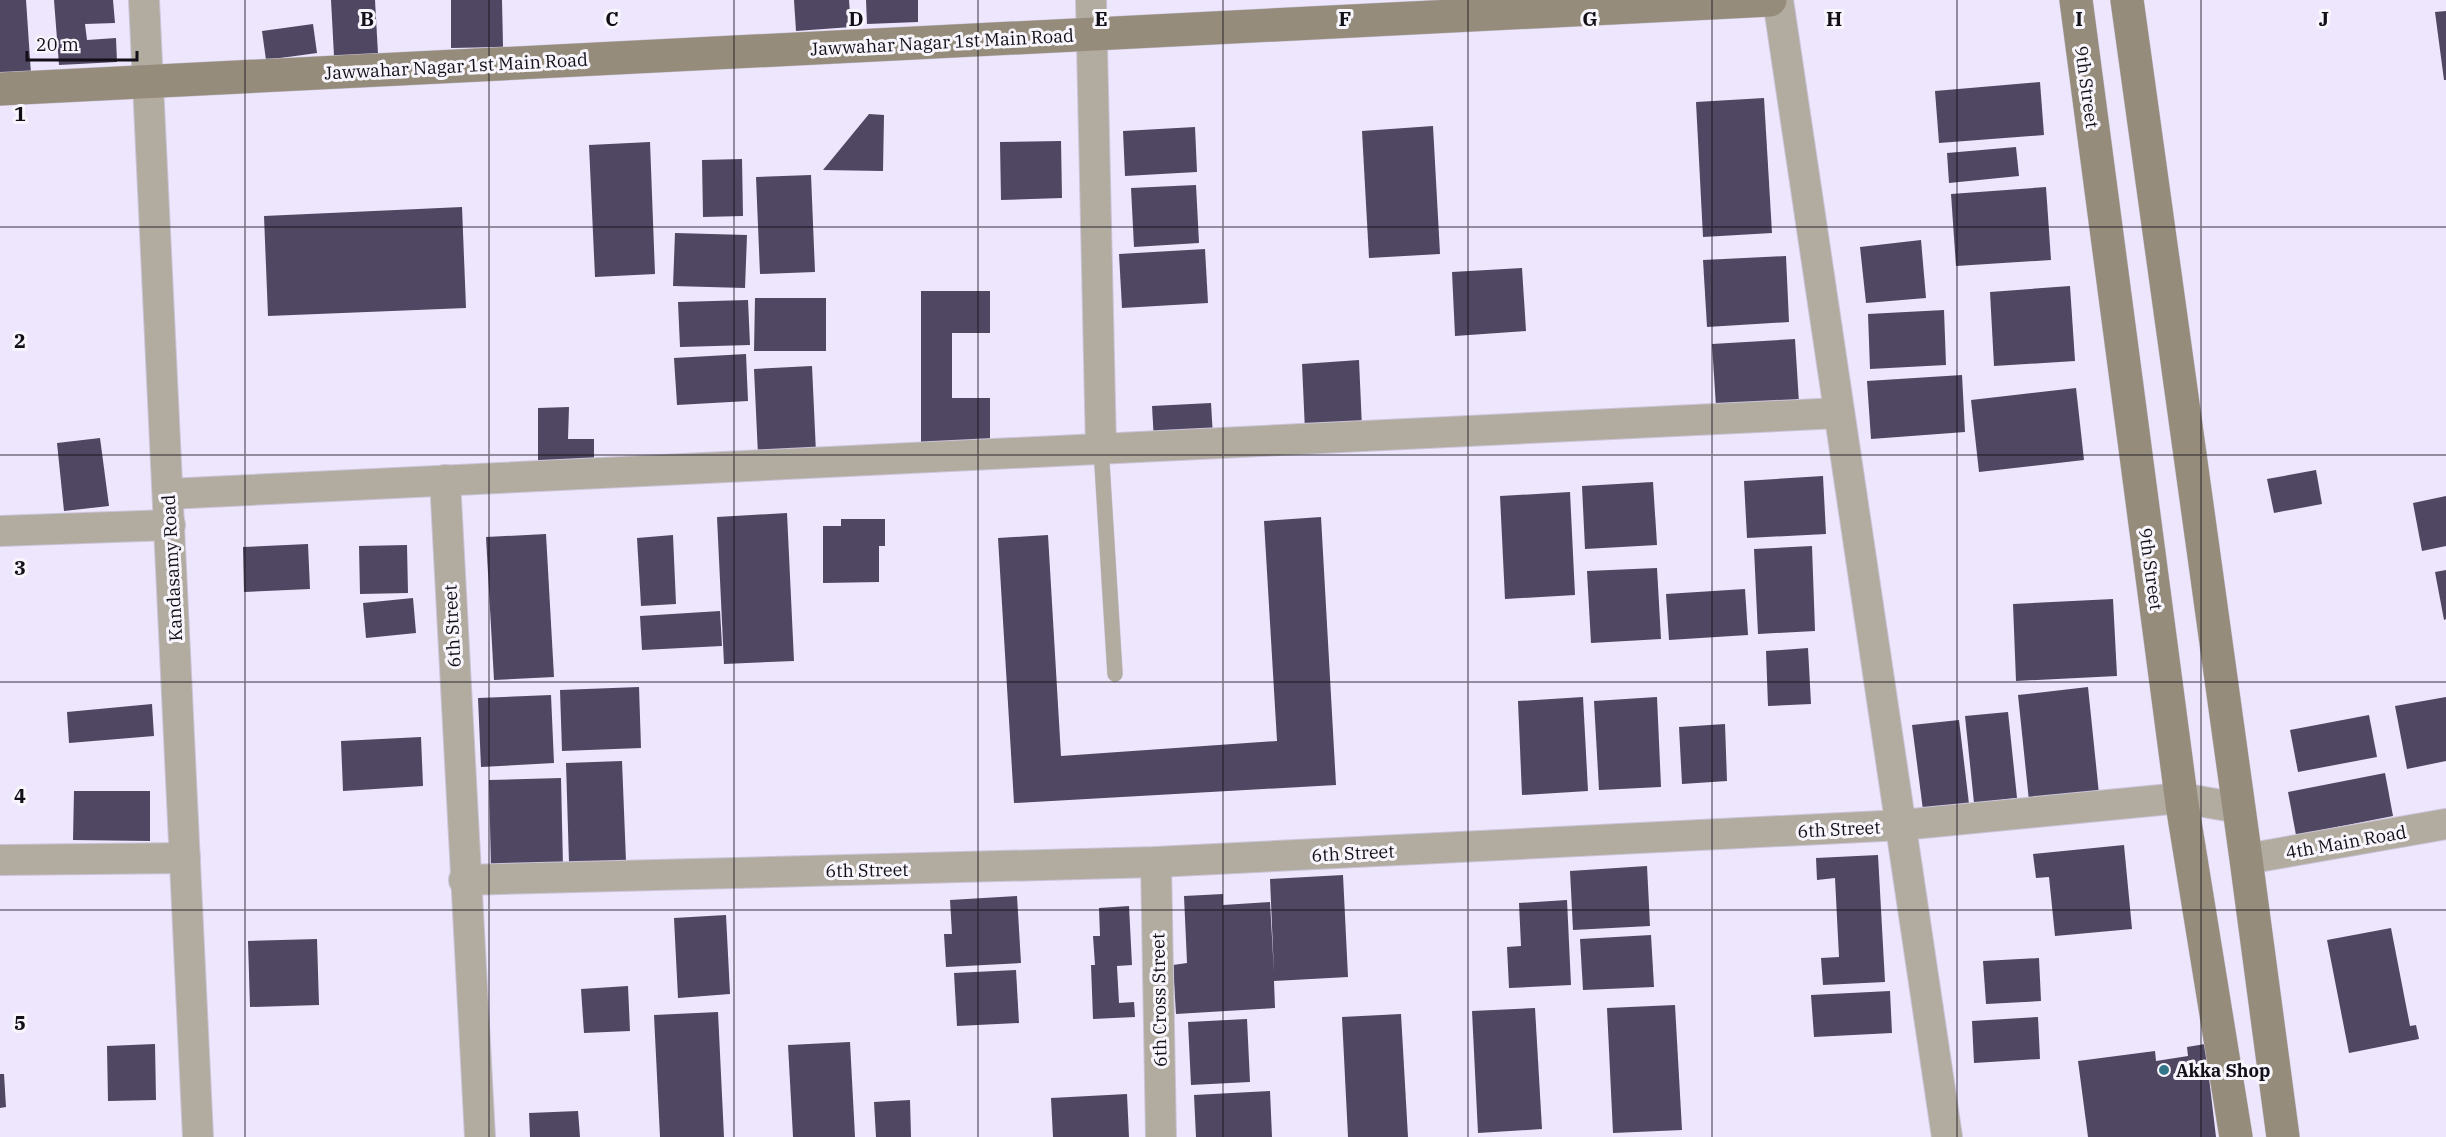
<svg xmlns="http://www.w3.org/2000/svg" width="2446" height="1137" font-family="'IBM Plex Serif',serif">
  <rect width="100%" height="100%" fill="#ede6fd"/>
  <g fill="#504762">
    <polygon points="0,0 26,0 31,74 0,76"/>
    <polygon points="54,0 113,0 115,23 85,24 87,40 116,38 117,62 59,65"/>
    <polygon points="331,0 375,0 378,54 334,56"/>
    <polygon points="451,0 502,0 503,47 451,48"/>
    <polygon points="794,0 849,0 851,27 796,31"/>
    <polygon points="866,0 918,0 918,22 867,24"/>
    <polygon points="2446,11 2446,80 2444,80 2435,12"/>
    <polygon points="313,24 317,53 266,60 262,31"/>
    <polygon points="2040,82 2044,135 1939,143 1935,91"/>
    <polygon points="1764,98 1772,233 1703,237 1696,102"/>
    <polygon points="869,114 884,115 883,171 823,170"/>
    <polygon points="1433,126 1440,254 1369,258 1362,131"/>
    <polygon points="1195,127 1197,172 1125,176 1123,131"/>
    <polygon points="1061,141 1062,198 1001,200 1000,142"/>
    <polygon points="650,142 655,274 595,277 589,145"/>
    <polygon points="2016,147 2019,176 1949,183 1947,153"/>
    <polygon points="742,159 743,216 703,217 702,160"/>
    <polygon points="811,175 815,272 760,274 756,177"/>
    <polygon points="1196,185 1199,243 1134,247 1131,188"/>
    <polygon points="2046,187 2051,260 1956,266 1951,194"/>
    <polygon points="462,207 466,308 268,316 264,216"/>
    <polygon points="675,233 747,235 745,288 673,286"/>
    <polygon points="1921,240 1926,298 1866,303 1860,247"/>
    <polygon points="1205,249 1208,303 1122,308 1119,254"/>
    <polygon points="1786,256 1789,322 1707,327 1703,260"/>
    <polygon points="1522,268 1526,331 1455,336 1452,272"/>
    <polygon points="2070,286 2075,361 1994,366 1990,292"/>
    <polygon points="921,291 990,291 990,333 952,333 952,398 990,398 990,447 921,447"/>
    <polygon points="755,298 826,298 826,351 754,351"/>
    <polygon points="748,300 750,345 680,347 678,302"/>
    <polygon points="1944,310 1946,365 1870,369 1868,314"/>
    <polygon points="1795,339 1799,403 1716,407 1712,344"/>
    <polygon points="746,354 748,401 677,405 674,358"/>
    <polygon points="1359,360 1362,428 1305,431 1302,364"/>
    <polygon points="812,366 816,453 758,455 754,369"/>
    <polygon points="1962,375 1965,432 1871,439 1867,381"/>
    <polygon points="2076,388 2084,460 1979,472 1971,400"/>
    <polygon points="1211,403 1213,437 1154,441 1152,406"/>
    <polygon points="569,407 568,439 594,439 594,464 538,464 538,408"/>
    <polygon points="100,438 109,506 64,511 57,443"/>
    <polygon points="2316,470 2322,504 2274,513 2267,479"/>
    <polygon points="1823,476 1826,534 1747,538 1744,481"/>
    <polygon points="1653,482 1657,545 1585,549 1582,486"/>
    <polygon points="1570,492 1575,595 1505,599 1500,496"/>
    <polygon points="2446,496 2446,546 2422,551 2413,503"/>
    <polygon points="787,513 794,661 724,664 717,517"/>
    <polygon points="1321,517 1336,785 1014,803 998,538 1048,535 1061,756 1277,741 1264,521"/>
    <polygon points="841,519 885,519 885,546 879,546 879,582 823,583 823,526 841,526"/>
    <polygon points="546,534 554,677 494,680 486,537"/>
    <polygon points="673,535 676,604 641,606 637,538"/>
    <polygon points="308,544 310,589 244,592 243,547"/>
    <polygon points="407,545 408,593 360,594 359,546"/>
    <polygon points="1812,546 1815,631 1758,634 1754,549"/>
    <polygon points="1657,568 1661,639 1591,643 1587,571"/>
    <polygon points="2446,570 2446,619 2444,620 2435,572"/>
    <polygon points="1745,589 1748,635 1669,640 1666,594"/>
    <polygon points="413,598 416,633 366,638 363,603"/>
    <polygon points="2113,599 2117,676 2016,681 2013,604"/>
    <polygon points="720,611 722,646 642,650 640,616"/>
    <polygon points="1808,648 1811,704 1768,706 1766,651"/>
    <polygon points="639,687 641,748 562,751 560,690"/>
    <polygon points="2088,687 2099,794 2029,801 2018,695"/>
    <polygon points="551,695 554,763 481,767 478,698"/>
    <polygon points="1583,697 1588,791 1522,795 1518,701"/>
    <polygon points="1657,697 1661,787 1599,790 1594,701"/>
    <polygon points="2446,697 2446,761 2407,769 2395,706"/>
    <polygon points="152,704 154,736 69,743 67,712"/>
    <polygon points="2008,712 2017,798 1974,803 1965,716"/>
    <polygon points="2369,715 2377,757 2298,772 2290,730"/>
    <polygon points="1959,720 1969,804 1923,810 1912,725"/>
    <polygon points="1725,724 1727,781 1682,784 1679,727"/>
    <polygon points="421,737 423,786 343,791 341,741"/>
    <polygon points="622,761 626,861 569,863 566,763"/>
    <polygon points="2385,773 2393,816 2296,835 2288,792"/>
    <polygon points="561,778 563,867 491,869 489,780"/>
    <polygon points="74,791 150,791 150,841 73,840"/>
    <polygon points="2124,845 2132,929 2055,936 2049,877 2036,878 2033,854"/>
    <polygon points="1878,855 1885,982 1823,985 1821,958 1839,957 1835,878 1817,880 1816,858"/>
    <polygon points="1647,866 1650,926 1573,930 1570,871"/>
    <polygon points="1343,875 1348,977 1274,981 1275,1008 1176,1014 1173,965 1187,963 1184,896 1223,894 1223,905 1270,902 1274,973 1270,879"/>
    <polygon points="1017,896 1021,963 946,967 944,934 952,934 950,900"/>
    <polygon points="1567,900 1571,985 1509,988 1507,947 1521,946 1519,903"/>
    <polygon points="1129,906 1132,965 1117,966 1119,1003 1134,1002 1135,1017 1093,1019 1091,965 1095,965 1093,936 1100,936 1099,908"/>
    <polygon points="726,915 730,994 678,998 674,918"/>
    <polygon points="2391,928 2410,1026 2416,1025 2419,1039 2349,1053 2327,940"/>
    <polygon points="1651,935 1654,987 1583,990 1580,939"/>
    <polygon points="317,939 319,1005 250,1007 248,941"/>
    <polygon points="2039,958 2041,1001 1986,1004 1983,961"/>
    <polygon points="1016,970 1019,1023 957,1026 954,973"/>
    <polygon points="628,986 630,1031 584,1033 581,989"/>
    <polygon points="1890,991 1892,1033 1814,1037 1811,995"/>
    <polygon points="1675,1005 1682,1130 1613,1133 1607,1008"/>
    <polygon points="1535,1008 1542,1129 1478,1133 1472,1011"/>
    <polygon points="718,1012 724,1137 660,1137 654,1015"/>
    <polygon points="1401,1014 1408,1137 1348,1137 1342,1017"/>
    <polygon points="2038,1017 2040,1059 1974,1063 1972,1021"/>
    <polygon points="1247,1019 1250,1082 1191,1085 1188,1022"/>
    <polygon points="850,1042 855,1137 793,1137 788,1045"/>
    <polygon points="155,1044 156,1100 108,1101 107,1046"/>
    <polygon points="2205,1044 2216,1137 2088,1137 2078,1061 2155,1051 2156,1061 2188,1056 2187,1047"/>
    <polygon points="0,1074 4,1074 6,1107 0,1108"/>
    <polygon points="1270,1091 1272,1137 1196,1137 1194,1095"/>
    <polygon points="1127,1094 1129,1137 1053,1137 1051,1098"/>
    <polygon points="910,1100 911,1137 876,1137 874,1102"/>
    <polygon points="578,1111 580,1137 530,1137 529,1113"/>
  </g>
  <g fill="none" stroke-linecap="round" stroke-linejoin="round">
    <defs>
      <polyline id="lane" points="1101,448 1115,674"/>
      <g id="street">
        <polyline points="144,0 198,1137"/>
        <polyline points="1091,0 1101,448"/>
        <polyline points="1778,0 1947,1137"/>
        <polyline points="445,480 480,1137"/>
        <polyline points="168,494 1839,413"/>
        <polyline points="0,531 170,525"/>
        <polyline points="2246,859 2446,824"/>
        <polyline points="0,860 185,858"/>
        <polyline points="1156,862 1161,1137"/>
        <polyline points="464,880 1156,862 1902,825 2181,798 2239,808"/>
      </g>
      <g id="secondary">
        <polyline points="2076,0 2182,804 2236,1137"/>
        <polyline points="2127,0 2246,859 2283,1137"/>
        <polyline points="0,89 1770,0"/>
      </g>
    </defs>
    <use href="#lane" stroke="#cac4d8" stroke-width="16"/>
    <use href="#street" stroke="#cac4d8" stroke-width="32"/>
    <use href="#secondary" stroke="#cac4d8" stroke-width="34"/>
    <use href="#lane" stroke="#b2aba0" stroke-width="15"/>
    <use href="#street" stroke="#b2aba0" stroke-width="30"/>
    <use href="#secondary" stroke="#968c7c" stroke-width="33"/>
  </g>
  <path fill="none" stroke="#120f18" stroke-width="1.5" stroke-opacity="0.55" d="M245,0V1137M489,0V1137M734,0V1137M978,0V1137M1223,0V1137M1468,0V1137M1712,0V1137M1957,0V1137M2201,0V1137M0,227H2446M0,455H2446M0,682H2446M0,910H2446"/>
  <circle fill="#337687" stroke="#f8f6fc" stroke-width="2" cx="2164" cy="1070" r="6"/>
  <g text-anchor="middle" dominant-baseline="central" stroke-width="6" stroke-linejoin="round" paint-order="stroke">
    <g font-size="18" fill="#120f18" stroke="#f8f6fc">
      <text transform="translate(942 42) rotate(-3)">Jawwahar Nagar 1st Main Road</text>
      <text transform="translate(456 66) rotate(-3)">Jawwahar Nagar 1st Main Road</text>
      <text transform="translate(2087 87) rotate(82)">9th Street</text>
      <text transform="translate(172 568) rotate(-93)">Kandasamy Road</text>
      <text transform="translate(2151 569) rotate(82)">9th Street</text>
      <text transform="translate(452 626) rotate(-93)">6th Street</text>
      <text transform="translate(1839 829) rotate(-3)">6th Street</text>
      <text transform="translate(2346 842) rotate(-10)">4th Main Road</text>
      <text transform="translate(1353 853) rotate(-3)">6th Street</text>
      <text transform="translate(867 870) rotate(-1)">6th Street</text>
      <text transform="translate(1159 1000) rotate(-91)">6th Cross Street</text>
    </g>
    <g font-size="18" font-weight="bold" fill="#120f18" stroke="#f8f6fc" text-anchor="start">
      <text x="2176" y="1070">Akka Shop</text>
    </g>
  </g>
  <g font-size="20" text-anchor="middle" font-weight="bold" fill="#120f18" stroke="#f8f6fc" stroke-width="6" stroke-linejoin="round" paint-order="stroke">
    <text x="367" y="26">B</text>
    <text x="612" y="26">C</text>
    <text x="856" y="26">D</text>
    <text x="1101" y="26">E</text>
    <text x="1345" y="26">F</text>
    <text x="1590" y="26">G</text>
    <text x="1834" y="26">H</text>
    <text x="2079" y="26">I</text>
    <text x="2324" y="26">J</text>
    <text x="20" y="121">1</text>
    <text x="20" y="348">2</text>
    <text x="20" y="575">3</text>
    <text x="20" y="803">4</text>
    <text x="20" y="1030">5</text>
  </g>
  <path d="M27 51v9h110v-9" fill="none" stroke="#120f18" stroke-width="3"/>
  <text x="36" y="51" font-size="18" fill="#120f18" stroke="#f8f6fc" stroke-width="4.5" paint-order="stroke">20 m</text>
</svg>
